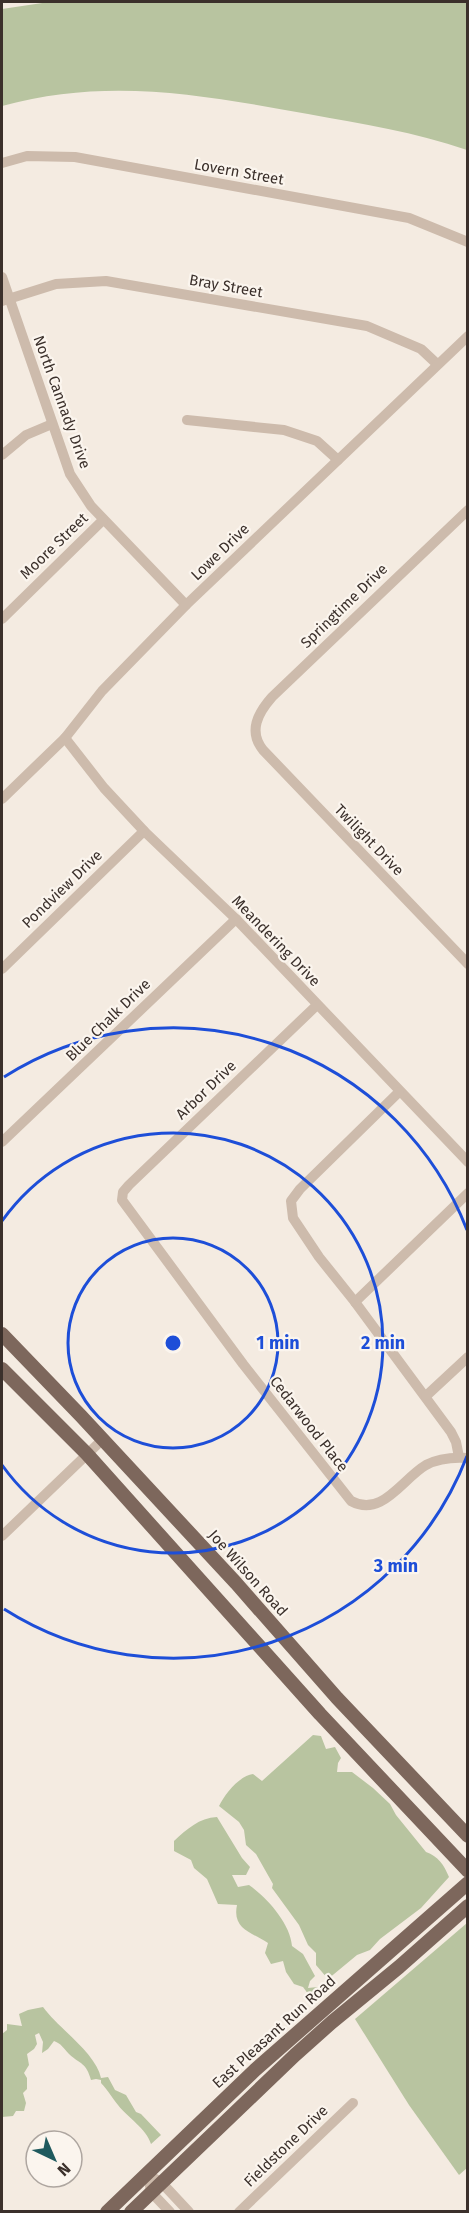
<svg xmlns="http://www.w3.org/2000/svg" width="469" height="2213" font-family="'Fira Sans',sans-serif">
  <rect width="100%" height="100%" fill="#f4ebe1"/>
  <g fill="#b8c4a0">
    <path d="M49,2H467V150C415,132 362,124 308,114C201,95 109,77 2,106V9Z"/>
    <path d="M313,1735L321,1736L326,1749L335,1747L341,1758L338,1763L337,1772H352L373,1788L390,1804L396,1815L426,1852C438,1856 444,1865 449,1877L421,1908L380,1939L370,1950L357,1955L328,1979L316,1965V1953L308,1945L299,1925L272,1888L273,1884L256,1854L246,1845L244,1830L239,1822L219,1806C225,1794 239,1776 253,1774L262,1781Z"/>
    <path d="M217,1817L242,1858L250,1867L246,1875H232L238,1887L249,1885C267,1898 290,1923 292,1946L303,1954L315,1976L310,1981L308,1988L318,1987L321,1990L312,1999L303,1987L294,1984L286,1972L283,1961L271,1964L265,1953L268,1943C251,1932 232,1929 237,1905L218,1904L207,1879L194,1868L191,1860L174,1851V1841C187,1829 199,1818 217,1817Z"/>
    <polygon points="467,1923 468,2167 459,2175 409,2105 355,2019"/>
    <path d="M43,2007C59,2029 96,2053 101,2078L108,2077L115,2090L126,2095L136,2112L141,2114L161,2135L151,2144C146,2128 128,2118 118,2105C112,2098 108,2090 101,2083V2080L96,2079L91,2080C86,2062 81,2065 69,2054C63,2048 62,2044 54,2041L48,2049L42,2053L43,2042L39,2033L35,2035L37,2044L34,2049L27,2054L29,2065L24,2073L27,2078V2089L23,2093L26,2103L24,2111H16L13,2116L2,2117V2034L7,2030V2024L22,2026L19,2014L28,2010Z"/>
  </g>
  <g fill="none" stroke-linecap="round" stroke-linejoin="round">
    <g stroke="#cdbbac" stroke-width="10">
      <polyline points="2,163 27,156 75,157 409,218 468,242"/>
      <polyline points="2,277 70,474 91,506 186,605"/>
      <polyline points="2,301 56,284 106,281 367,326 421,349 437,364"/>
      <polyline points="187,420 284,430 317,441 338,460"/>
      <polyline points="2,455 26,435 52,424"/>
      <path d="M468,510L272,697C258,713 248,731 263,750L468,964"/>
      <polyline points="2,619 103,520"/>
      <polyline points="65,738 104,788 144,831 236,919 468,1162"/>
      <polyline points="2,799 65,738 102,691 186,605 468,336"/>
      <polyline points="2,969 144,831"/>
      <path d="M317,1005L129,1185L123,1192L122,1200L243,1364L351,1501C382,1518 402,1479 426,1465C439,1458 453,1457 468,1458"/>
      <polyline points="399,1092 300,1189 291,1201 293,1218 319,1257 355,1302 451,1432 456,1442 459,1457"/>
      <polyline points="2,1142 236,919"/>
      <polyline points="355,1302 468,1193"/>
      <polyline points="426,1396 468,1357"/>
      <polyline points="2,1536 102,1440"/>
      <polyline points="146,2174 161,2182 189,2212"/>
      <polyline points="150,2186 151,2192 170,2212"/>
      <polyline points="239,2212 353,2103"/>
    </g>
    <g stroke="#7d675c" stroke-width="14">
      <polyline points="2,1334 81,1416 236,1583 337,1698 468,1836"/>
      <polyline points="2,1369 87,1454 320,1714 468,1871"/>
      <polyline points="107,2212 255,2070 468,1883"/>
      <polyline points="131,2212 295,2055 332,2022 399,1967 468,1906"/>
    </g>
  </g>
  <g fill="none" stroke="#1d4ed8" stroke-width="3">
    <circle cx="173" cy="1343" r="105"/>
    <path d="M2 1221A210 210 0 1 1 2 1465"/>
    <path d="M467 1456A315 315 0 0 1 4 1609M4 1077A315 315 0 0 1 467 1230"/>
  </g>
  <g text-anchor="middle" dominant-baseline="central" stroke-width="4.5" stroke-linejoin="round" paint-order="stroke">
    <g font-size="15" fill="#3b302b" stroke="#fbf5ee">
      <text transform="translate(239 172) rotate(10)">Lovern Street</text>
      <text transform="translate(226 286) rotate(10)">Bray Street</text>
      <text transform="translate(62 402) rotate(70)">North Cannady Drive</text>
      <text transform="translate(54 546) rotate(-44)">Moore Street</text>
      <text transform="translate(220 552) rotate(-44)">Lowe Drive</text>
      <text transform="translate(344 606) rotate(-44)">Springtime Drive</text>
      <text transform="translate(369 840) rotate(46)">Twilight Drive</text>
      <text transform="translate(62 889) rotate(-44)">Pondview Drive</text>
      <text transform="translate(276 941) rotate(46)">Meandering Drive</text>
      <text transform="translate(108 1020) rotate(-44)">Blue Chalk Drive</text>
      <text transform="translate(206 1090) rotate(-44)">Arbor Drive</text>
      <text transform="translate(309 1424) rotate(52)">Cedarwood Place</text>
      <text transform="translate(248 1573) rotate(48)">Joe Wilson Road</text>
      <text transform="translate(274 2032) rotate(-42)">East Pleasant Run Road</text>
      <text transform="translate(286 2146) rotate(-44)">Fieldstone Drive</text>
    </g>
  </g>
  <circle cx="173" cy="1343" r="9" fill="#1d4ed8" stroke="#fbf5ee" stroke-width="3"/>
  <g font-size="18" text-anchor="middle" font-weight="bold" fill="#1d4ed8" stroke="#fbf5ee" stroke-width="4.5" stroke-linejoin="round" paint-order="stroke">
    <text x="278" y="1349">1 min</text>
    <text x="383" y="1349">2 min</text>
    <text x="396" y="1572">3 min</text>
  </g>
  <rect width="469" height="2213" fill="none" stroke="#3b302b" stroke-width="6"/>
  <g transform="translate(54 2159) rotate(136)"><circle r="28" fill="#fbf5ee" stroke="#aea6a0" stroke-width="1.5"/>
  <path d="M0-4.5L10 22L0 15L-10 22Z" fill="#1f5a5e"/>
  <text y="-9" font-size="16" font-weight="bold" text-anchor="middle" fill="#3b302b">N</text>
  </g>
</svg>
